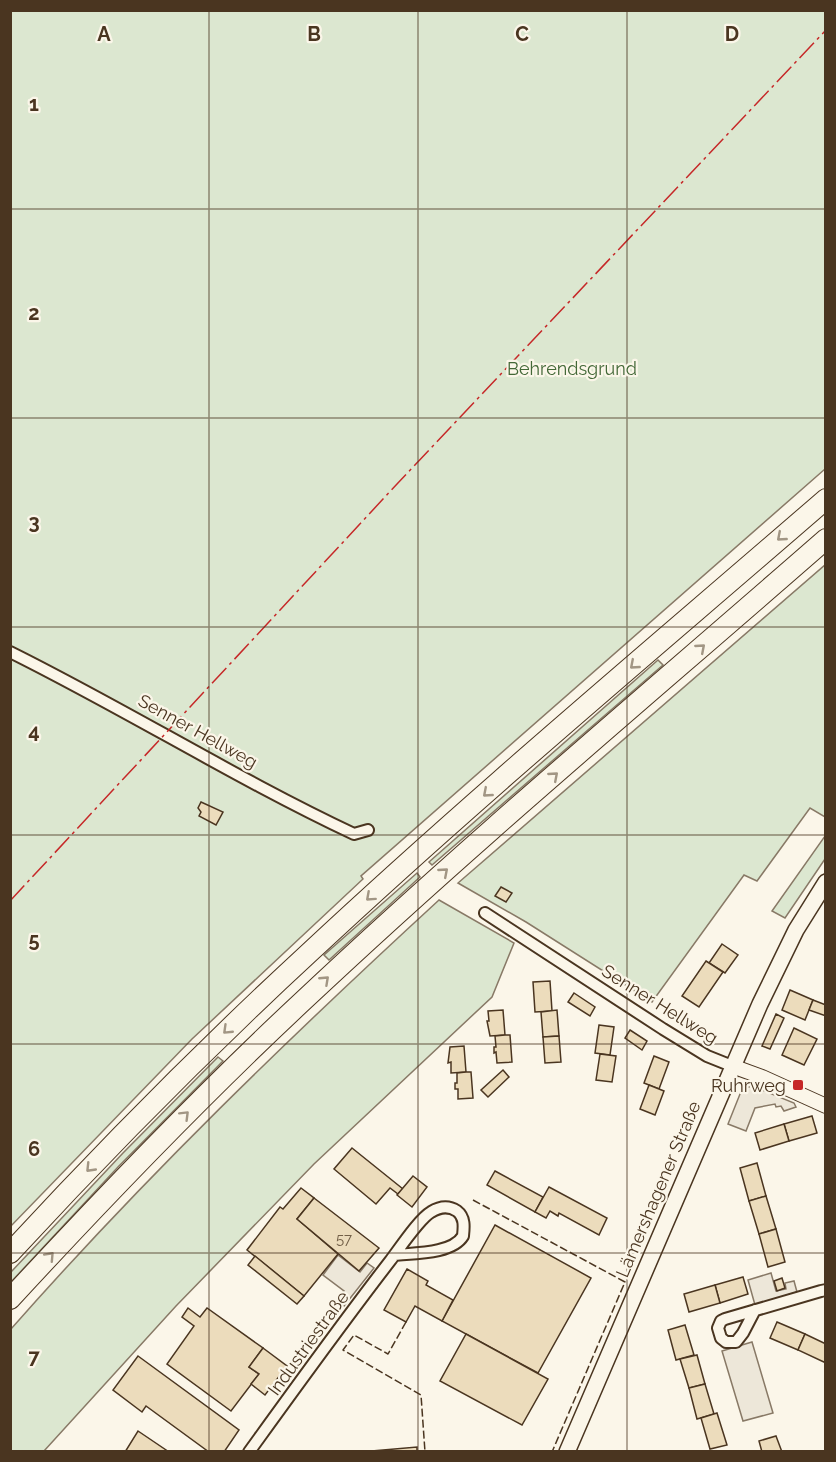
<svg xmlns="http://www.w3.org/2000/svg" width="836" height="1462" font-family="Raleway,sans-serif">
  <rect width="100%" height="100%" fill="#fbf6e9"/>
  <g fill="#dce7d0" stroke="#887966" stroke-width="1.5">
    <polygon points="10,11 826,11 825,469 361,876 363,879 192,1039 11,1226"/>
    <polygon points="825,565 825,817 810,808 757,881 744,875 652,1002 526,922 458,883"/>
    <polygon points="658,660 663,665 432,865 429,862"/>
    <polygon points="825,836 825,859 785,918 772,911"/>
    <polygon points="417,873 420,877 329,960 324,955"/>
    <path d="M439,900L514,943L492,997L314,1164L176,1306L44,1451H11V1329C145,1177 290,1037 439,900Z"/>
    <polygon points="218,1057 223,1061 118,1167 11,1282 11,1272 123,1153"/>
  </g>
  <g fill="#ede7d9" stroke="#887966" stroke-width="1.5">
    <polygon points="752,1086 794,1103 796,1107 784,1111 781,1106 776,1107 775,1104 755,1108 746,1131 728,1124 742,1089"/>
    <polygon points="338,1255 360,1272 367,1263 374,1268 344,1306 336,1301 344,1291 323,1275"/>
    <polygon points="771,1273 776,1291 786,1289 785,1283 794,1281 797,1292 755,1305 748,1280"/>
    <polygon points="752,1342 773,1413 743,1421 722,1351"/>
  </g>
  <g fill="#ecdcbc" stroke="#4a3520" stroke-width="1.5">
    <polygon points="201,802 223,812 216,825 199,816 201,812 198,808"/>
    <polygon points="501,887 512,893 506,902 495,896"/>
    <polygon points="722,944 738,955 725,973 709,963"/>
    <polygon points="706,961 723,972 699,1007 682,996"/>
    <polygon points="550,981 552,1011 535,1012 533,982"/>
    <polygon points="790,990 813,1000 805,1020 782,1010"/>
    <polygon points="574,993 595,1007 590,1016 568,1002"/>
    <polygon points="813,1000 826,1005 826,1016 809,1010"/>
    <polygon points="503,1010 505,1035 490,1036 487,1021 489,1021 488,1011"/>
    <polygon points="557,1010 559,1036 543,1037 541,1012"/>
    <polygon points="776,1014 784,1018 770,1049 762,1046"/>
    <polygon points="599,1025 614,1027 610,1055 595,1053"/>
    <polygon points="794,1028 817,1039 804,1065 782,1055"/>
    <polygon points="630,1030 647,1041 642,1050 625,1038"/>
    <polygon points="505,1035 510,1035 512,1062 497,1063 496,1052 494,1053 494,1047 496,1047 495,1036"/>
    <polygon points="559,1036 561,1062 545,1063 543,1037"/>
    <polygon points="464,1046 466,1072 451,1073 451,1062 448,1063 450,1047"/>
    <polygon points="600,1054 616,1056 612,1082 596,1080"/>
    <polygon points="654,1056 669,1062 659,1089 644,1083"/>
    <polygon points="503,1070 509,1077 488,1097 481,1090"/>
    <polygon points="466,1072 471,1072 473,1098 458,1099 458,1089 455,1089 455,1083 457,1083 457,1073"/>
    <polygon points="649,1085 664,1091 655,1115 640,1109"/>
    <polygon points="812,1116 817,1133 789,1141 784,1124"/>
    <polygon points="784,1124 789,1141 760,1150 755,1133"/>
    <polygon points="352,1148 403,1189 398,1194 390,1188 376,1204 334,1169"/>
    <polygon points="757,1163 766,1196 749,1201 740,1168"/>
    <polygon points="495,1171 543,1197 535,1212 487,1185"/>
    <polygon points="413,1176 427,1187 412,1207 397,1195"/>
    <polygon points="549,1187 607,1218 599,1235 559,1213 558,1216 550,1211 546,1218 535,1212"/>
    <polygon points="301,1188 314,1198 297,1219 338,1254 304,1296 247,1250 280,1207 283,1209"/>
    <polygon points="766,1196 776,1229 759,1234 749,1201"/>
    <polygon points="314,1198 379,1248 359,1271 297,1219"/>
    <polygon points="495,1225 591,1278 538,1373 442,1321"/>
    <polygon points="776,1229 785,1262 768,1267 759,1234"/>
    <polygon points="255,1256 304,1296 297,1304 248,1265"/>
    <polygon points="407,1269 428,1281 426,1285 453,1300 442,1321 415,1306 406,1322 384,1310"/>
    <polygon points="743,1277 748,1294 720,1303 715,1285"/>
    <polygon points="782,1278 785,1288 777,1291 774,1281"/>
    <polygon points="715,1285 720,1303 689,1312 684,1294"/>
    <polygon points="188,1308 200,1317 207,1308 263,1348 249,1367 259,1374 231,1411 167,1364 194,1326 182,1317"/>
    <polygon points="777,1322 805,1334 798,1350 770,1338"/>
    <polygon points="685,1325 694,1355 676,1360 668,1330"/>
    <polygon points="466,1334 548,1379 522,1425 440,1381"/>
    <polygon points="805,1334 826,1344 826,1363 798,1350"/>
    <polygon points="263,1348 287,1366 265,1395 251,1384 259,1374 249,1367"/>
    <polygon points="697,1355 705,1384 689,1388 680,1359"/>
    <polygon points="138,1356 239,1430 224,1452 209,1452 146,1406 142,1412 113,1390"/>
    <polygon points="705,1384 714,1414 697,1419 689,1388"/>
    <polygon points="717,1413 727,1445 710,1449 701,1418"/>
    <polygon points="138,1431 169,1452 125,1452"/>
    <polygon points="776,1436 782,1452 762,1452 759,1441"/>
    <polygon points="417,1447 417,1452 372,1452 372,1451"/>
  </g>
  <g fill="none" stroke-linecap="round" stroke-linejoin="round">
    <defs>
      <g id="minor">
        <path d="M10,652C127,710 237,779 354,834L368,830"/>
        <polyline points="485,913 663,1029 707,1056 732,1066"/>
        <polyline points="755,1310 743,1333 736,1342 726,1342 721,1338 718,1328 721,1321 725,1319 821,1291 826,1290"/>
        <path d="M249,1452C296,1387 342,1323 390,1261C400,1248 419,1219 431,1212C439,1207 448,1205 457,1211C465,1217 464,1227 463,1236C452,1254 414,1253 395,1255"/>
      </g>
      <polyline id="tertiary" points="732,1066 762,1077 826,1106"/>
      <polyline id="secondary" points="567,1452 760,1004 796,930 826,882"/>
      <g id="motorway">
        <path d="M10,1253C106,1149 206,1048 310,952C477,796 653,649 826,499"/>
        <path d="M10,1299C105,1196 202,1095 305,999C473,841 651,692 826,539"/>
      </g>
    </defs>
    <use href="#minor" stroke="#4a3520" stroke-width="14"/>
    <use href="#tertiary" stroke="#4a3520" stroke-width="16"/>
    <use href="#secondary" stroke="#4a3520" stroke-width="18"/>
    <use href="#motorway" stroke="#4a3520" stroke-width="22"/>
    <use href="#minor" stroke="#fbf6e9" stroke-width="10"/>
    <use href="#tertiary" stroke="#fbf6e9" stroke-width="14"/>
    <use href="#secondary" stroke="#fbf6e9" stroke-width="15"/>
    <use href="#motorway" stroke="#fbf6e9" stroke-width="20"/>
    <g stroke="#4a3520" stroke-width="1.5" stroke-dasharray="8 3" stroke-linecap="butt">
      <polyline points="473,1200 625,1282 552,1452"/>
      <polyline points="406,1322 388,1354 354,1335 343,1350 421,1395 425,1452"/>
    </g>
    <polyline stroke="#c62828" stroke-width="1.5" stroke-dasharray="21 4.5 3 4.5" stroke-linecap="butt" points="10,901 397,484 826,30"/>
  </g>
  <defs><path id="oneway-chevron" d="M-2-3.5L2.5 0L-2 3.5" fill="none" stroke-width="1.6" stroke-linecap="round" stroke-linejoin="round" transform="scale(1.5)"/></defs>
  <g stroke="#a29684">
    <use href="#oneway-chevron" transform="translate(781 537) rotate(139)"/>
    <use href="#oneway-chevron" transform="translate(701 648) rotate(-41)"/>
    <use href="#oneway-chevron" transform="translate(634 665) rotate(139)"/>
    <use href="#oneway-chevron" transform="translate(554 776) rotate(-41)"/>
    <use href="#oneway-chevron" transform="translate(487 793) rotate(139)"/>
    <use href="#oneway-chevron" transform="translate(444 872) rotate(-41)"/>
    <use href="#oneway-chevron" transform="translate(370 897) rotate(138)"/>
    <use href="#oneway-chevron" transform="translate(325 980) rotate(-43)"/>
    <use href="#oneway-chevron" transform="translate(227 1030) rotate(136)"/>
    <use href="#oneway-chevron" transform="translate(185 1115) rotate(-45)"/>
    <use href="#oneway-chevron" transform="translate(90 1168) rotate(134)"/>
    <use href="#oneway-chevron" transform="translate(50 1256) rotate(-47)"/>
  </g>
  <path fill="none" stroke="#4a3520" stroke-width="1.5" stroke-opacity="0.55" d="M209,10V1452M418,10V1452M627,10V1452M10,209H826M10,418H826M10,627H826M10,835H826M10,1044H826M10,1253H826"/>
  <rect fill="#c62828" stroke="#fbf6e9" stroke-width="2" x="792" y="1079" width="12" height="12" rx="3"/>
  <g text-anchor="middle" dominant-baseline="central" stroke-width="4.5" stroke-linejoin="round" paint-order="stroke">
    <g font-size="15" fill="#725f47">
      <text x="344" y="1239">57</text>
    </g>
    <g font-size="18" fill="#436837" stroke="#fbf6e9">
      <text x="572" y="368">Behrendsgrund</text>
    </g>
    <g font-size="18" fill="#4a3520" stroke="#fbf6e9">
      <text transform="translate(198 731) rotate(29)">Senner Hellweg</text>
      <text transform="translate(660 1004) rotate(32)">Senner Hellweg</text>
      <text transform="translate(658 1189) rotate(-67)">Lämershagener Straße</text>
      <text transform="translate(308 1343) rotate(-54)">Industriestraße</text>
    </g>
    <g font-size="18" fill="#4a3520" stroke="#fbf6e9" text-anchor="end">
      <text x="786" y="1085">Ruhrweg</text>
    </g>
  </g>
  <g font-size="20" text-anchor="middle" font-weight="bold" fill="#4a3520" stroke="#fbf6e9" stroke-width="4.5" stroke-linejoin="round" paint-order="stroke">
    <text x="104" y="41">A</text>
    <text x="314" y="41">B</text>
    <text x="522" y="41">C</text>
    <text x="732" y="41">D</text>
    <text x="34" y="111">1</text>
    <text x="34" y="320">2</text>
    <text x="34" y="529">3</text>
    <text x="34" y="738">4</text>
    <text x="34" y="947">5</text>
    <text x="34" y="1156">6</text>
    <text x="34" y="1364">7</text>
  </g>
  <rect width="836" height="1462" fill="none" stroke="#4a3520" stroke-width="24"/>
</svg>
